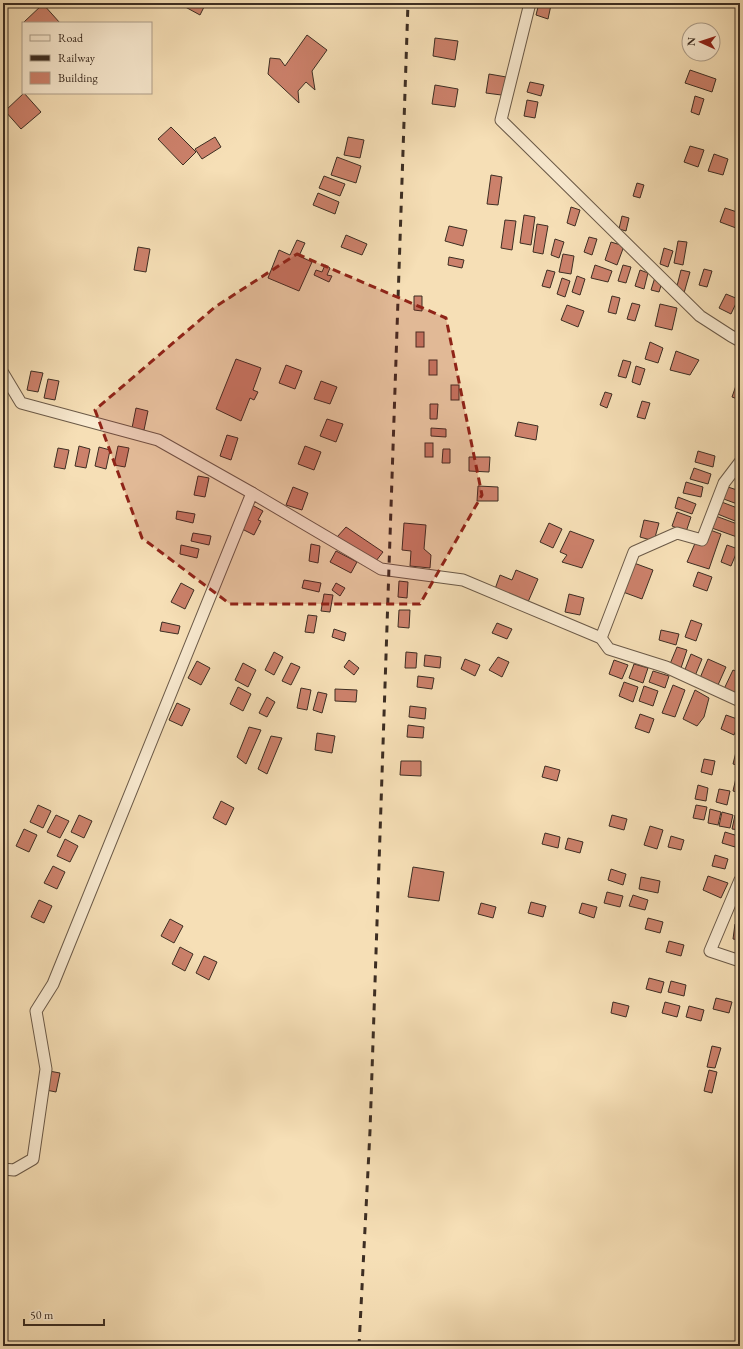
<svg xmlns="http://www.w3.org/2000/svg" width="743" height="1349" font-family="'EB Garamond',serif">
  <rect width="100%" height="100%" fill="#f6dfb6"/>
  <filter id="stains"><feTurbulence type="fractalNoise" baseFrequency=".005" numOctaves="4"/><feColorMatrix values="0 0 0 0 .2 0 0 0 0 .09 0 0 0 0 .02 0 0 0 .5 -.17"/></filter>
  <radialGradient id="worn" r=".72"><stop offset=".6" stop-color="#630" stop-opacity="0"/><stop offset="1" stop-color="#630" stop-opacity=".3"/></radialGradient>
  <g fill="#cc816b" stroke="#3d2e23">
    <polygon points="178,3 206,3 200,15"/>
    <polygon points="539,3 551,5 548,19 536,15"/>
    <polygon points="43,4 60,23 25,23 24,22"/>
    <polygon points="307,35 327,50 312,71 315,90 306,82 298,91 299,103 268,74 270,58 280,59 285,66"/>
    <polygon points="435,38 458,41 455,60 433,56"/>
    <polygon points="690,70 716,79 712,92 685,83"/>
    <polygon points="489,74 512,78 509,96 486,93"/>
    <polygon points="530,82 544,85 541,96 527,92"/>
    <polygon points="435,85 458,89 455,107 432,104"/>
    <polygon points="24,93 41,112 21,129 5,111"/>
    <polygon points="695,96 704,99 699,115 691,112"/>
    <polygon points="527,100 538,102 535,118 524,116"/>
    <polygon points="171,127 196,152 183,165 158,139"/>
    <polygon points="215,137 221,147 202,159 195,149"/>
    <polygon points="348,137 364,140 360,158 344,155"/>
    <polygon points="690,146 704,150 698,167 684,162"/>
    <polygon points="714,154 728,159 723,175 708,171"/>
    <polygon points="337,157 361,166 356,183 331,175"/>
    <polygon points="491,175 502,177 498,205 487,204"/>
    <polygon points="324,176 345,184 340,196 319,188"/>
    <polygon points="637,183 644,185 640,198 633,196"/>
    <polygon points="318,193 339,202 335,214 313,205"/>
    <polygon points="571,207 580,210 575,226 567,223"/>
    <polygon points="725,208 740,213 736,228 720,222"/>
    <polygon points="524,215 535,217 531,245 520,243"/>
    <polygon points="622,216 629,218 626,231 619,229"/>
    <polygon points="505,220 516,221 512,250 501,248"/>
    <polygon points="537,224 548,226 543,254 533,252"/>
    <polygon points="449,226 467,230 463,246 445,241"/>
    <polygon points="346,235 367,244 362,255 341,247"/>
    <polygon points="589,237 597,239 592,255 584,252"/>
    <polygon points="555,239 564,242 559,258 551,255"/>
    <polygon points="297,240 305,243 299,256 312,262 299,291 268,278 279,250 290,255"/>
    <polygon points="678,241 687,242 683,265 674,263"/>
    <polygon points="611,242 624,246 617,265 605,260"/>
    <polygon points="138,247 150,249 146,272 134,270"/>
    <polygon points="664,248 673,251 668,267 660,264"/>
    <polygon points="563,254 574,256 571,274 559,272"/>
    <polygon points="449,257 464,260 462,268 448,265"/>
    <polygon points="325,265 330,268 327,275 332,276 329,282 314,275 316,270 322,272"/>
    <polygon points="595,265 612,271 608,282 591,278"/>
    <polygon points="623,265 631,267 626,283 618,281"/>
    <polygon points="704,269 712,271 707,287 699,285"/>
    <polygon points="547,270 555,272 550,288 542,286"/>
    <polygon points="640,270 648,273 644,289 635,286"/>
    <polygon points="681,270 690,272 684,293 676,290"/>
    <polygon points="656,274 664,276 659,292 651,290"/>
    <polygon points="577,276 585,279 580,295 572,292"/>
    <polygon points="562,278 570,281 565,297 557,294"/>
    <polygon points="726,294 738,299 731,314 719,308"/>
    <polygon points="414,296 422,296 422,311 414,310"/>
    <polygon points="612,296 620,298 616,314 608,312"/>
    <polygon points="632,303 640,305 635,321 627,319"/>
    <polygon points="660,304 677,308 672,330 655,326"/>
    <polygon points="567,305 584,311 578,327 561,320"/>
    <rect x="416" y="332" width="8" height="15"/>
    <polygon points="650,342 663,348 658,363 645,359"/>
    <polygon points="676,351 699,360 690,375 670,370"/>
    <polygon points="740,353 740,366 736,364"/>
    <polygon points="236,359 261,368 253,390 258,392 254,400 250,398 241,421 216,409"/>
    <rect x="429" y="360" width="8" height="15"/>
    <polygon points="623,360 631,362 626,378 618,376"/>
    <polygon points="286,365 302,371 295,389 279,383"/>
    <polygon points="636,366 645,369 640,385 632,382"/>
    <polygon points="31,371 43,373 38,392 27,390"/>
    <polygon points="739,377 740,378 740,400 732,397"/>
    <polygon points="48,379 59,381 55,400 44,398"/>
    <polygon points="321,381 337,387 330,404 314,399"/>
    <rect x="451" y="385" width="8" height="15"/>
    <polygon points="605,392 612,394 607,408 600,405"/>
    <polygon points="642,401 650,403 645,419 637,417"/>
    <polygon points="430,404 438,404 437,419 430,419"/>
    <polygon points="136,408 148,411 144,430 132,428"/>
    <polygon points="740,412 740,427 736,425"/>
    <polygon points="327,419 343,424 336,442 320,436"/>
    <polygon points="518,422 538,426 536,440 515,436"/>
    <polygon points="431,428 446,429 446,437 431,436"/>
    <polygon points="227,435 238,438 231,460 220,456"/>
    <rect x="425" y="443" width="8" height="14"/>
    <polygon points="79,446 90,449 86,468 75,466"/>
    <polygon points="118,446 129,448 125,467 114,465"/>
    <polygon points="305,446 321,452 314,470 298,464"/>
    <polygon points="99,447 110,450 106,469 95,466"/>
    <polygon points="58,448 69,450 65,469 54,467"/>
    <polygon points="443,449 450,449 450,463 442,463"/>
    <polygon points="698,451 715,456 713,467 695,462"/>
    <polygon points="469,457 490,457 489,472 469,471"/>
    <polygon points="694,468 711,474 708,484 690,479"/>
    <polygon points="198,476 209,478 205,497 194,495"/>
    <polygon points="686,482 703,487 701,497 683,493"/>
    <polygon points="478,486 498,487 498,501 477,501"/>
    <polygon points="725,486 740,491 740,505 721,498"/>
    <polygon points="293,487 308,493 302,510 286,505"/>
    <polygon points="678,497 696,504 692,514 675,508"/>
    <polygon points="719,501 740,509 740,523 715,513"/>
    <polygon points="252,505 263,511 258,520 261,521 254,535 240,528"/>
    <polygon points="177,511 195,514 193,523 176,519"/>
    <polygon points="677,512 691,517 686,532 672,526"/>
    <polygon points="713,515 740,525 737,537 709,527"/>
    <polygon points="644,520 659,523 654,541 640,537"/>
    <polygon points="404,523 426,525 424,549 431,555 430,568 410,566 411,551 402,550"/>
    <polygon points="549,523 562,529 553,548 540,542"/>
    <polygon points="346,527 383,552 376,561 337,537"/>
    <polygon points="702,527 721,534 709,569 687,562"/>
    <polygon points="570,531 594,540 582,568 562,562 567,555 560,552"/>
    <polygon points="193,533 211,536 209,545 191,541"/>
    <polygon points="311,544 320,546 318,563 309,561"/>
    <polygon points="181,545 199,549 197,558 180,554"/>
    <polygon points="727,545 738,549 731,566 721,562"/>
    <polygon points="336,551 357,562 351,573 330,562"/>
    <polygon points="634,563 653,570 642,599 623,592"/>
    <polygon points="516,570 538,579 528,602 495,589 500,575 512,580"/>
    <polygon points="698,572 712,577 707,591 693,586"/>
    <polygon points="304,580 321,583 319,592 302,588"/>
    <polygon points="399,581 408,582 407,598 398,597"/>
    <polygon points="181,583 194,590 185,609 171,602"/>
    <polygon points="336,583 345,588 340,596 332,590"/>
    <polygon points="324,594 333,595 330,612 321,611"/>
    <polygon points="569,594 584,598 580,615 565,612"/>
    <polygon points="399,610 410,610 409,628 398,627"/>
    <polygon points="308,615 317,616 314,633 305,632"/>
    <polygon points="691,620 702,624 696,641 685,637"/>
    <polygon points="162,622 180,626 178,634 160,631"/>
    <polygon points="497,623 512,629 507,639 492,633"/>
    <polygon points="334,629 346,633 344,641 332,637"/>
    <polygon points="661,630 679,634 676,645 659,640"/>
    <polygon points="677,647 687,650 681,668 670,664"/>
    <polygon points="274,652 283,657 274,675 265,670"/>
    <polygon points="406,652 417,653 416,668 405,668"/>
    <polygon points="691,654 702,659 695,676 684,672"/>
    <polygon points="425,655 441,657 440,668 424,666"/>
    <polygon points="498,657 509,662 502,677 489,670"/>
    <polygon points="465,659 480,665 475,676 461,669"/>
    <polygon points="708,659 726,667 718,685 700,678"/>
    <polygon points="349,660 359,668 354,675 344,667"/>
    <polygon points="614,660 628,665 622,679 609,674"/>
    <polygon points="197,661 210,668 201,685 188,678"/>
    <polygon points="243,663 256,670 248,687 235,680"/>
    <polygon points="291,663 300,667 291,685 282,681"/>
    <polygon points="634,664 648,668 643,683 629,678"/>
    <polygon points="733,670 740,673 740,696 724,689"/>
    <polygon points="653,671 669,676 665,688 649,682"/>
    <polygon points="418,676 434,678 432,689 417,687"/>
    <polygon points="624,682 638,687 633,702 619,696"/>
    <polygon points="673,685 685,690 675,717 662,713"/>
    <polygon points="644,686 658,691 653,706 639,701"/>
    <polygon points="238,687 251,694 243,711 230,704"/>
    <polygon points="301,688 311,690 307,710 297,708"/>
    <polygon points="335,689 357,690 356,702 335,701"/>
    <polygon points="695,690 709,698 704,717 697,726 683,719"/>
    <polygon points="318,692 327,694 322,713 313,710"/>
    <polygon points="267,697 275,702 267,717 259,713"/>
    <polygon points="177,703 190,709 182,726 169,720"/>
    <polygon points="410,706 426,708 425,719 409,717"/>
    <polygon points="640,714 654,719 649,733 635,728"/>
    <polygon points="726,715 740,720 734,735 721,729"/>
    <polygon points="408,725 424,727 423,738 407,737"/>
    <polygon points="249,727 261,730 246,764 237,757"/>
    <polygon points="317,733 335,736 332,753 315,750"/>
    <polygon points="271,736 282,738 267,774 258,769"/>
    <polygon points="737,748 740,748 740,766 733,764"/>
    <polygon points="704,759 715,761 712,775 701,772"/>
    <polygon points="401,761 421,761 421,776 400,775"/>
    <polygon points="545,766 560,770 557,781 542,777"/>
    <polygon points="736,778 740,779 740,793 733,791"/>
    <polygon points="698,785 708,788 706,801 695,799"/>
    <polygon points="719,789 730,791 727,805 716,802"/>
    <polygon points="221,801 234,808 226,825 213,818"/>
    <polygon points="38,805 51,811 43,828 30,822"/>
    <polygon points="696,805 707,807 704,820 693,818"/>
    <polygon points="710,809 721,812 718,825 708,823"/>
    <polygon points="722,812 733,815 730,828 719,826"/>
    <polygon points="56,815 69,821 60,838 47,832"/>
    <polygon points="79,815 92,821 84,838 71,832"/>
    <polygon points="612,815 627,819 624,830 609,826"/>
    <polygon points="735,815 740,816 740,830 732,829"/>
    <polygon points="650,826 663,830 657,849 644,845"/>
    <polygon points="24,829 37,835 29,852 16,846"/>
    <polygon points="725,832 738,836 735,847 722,843"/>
    <polygon points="545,833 560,837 558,848 542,844"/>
    <polygon points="671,836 684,840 681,850 668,847"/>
    <polygon points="568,838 583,842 580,853 565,849"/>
    <polygon points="65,839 78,846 70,862 57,856"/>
    <polygon points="715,855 728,859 725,869 712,866"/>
    <polygon points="53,866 65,872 57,889 44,883"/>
    <polygon points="413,867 444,872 439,901 408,897"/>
    <polygon points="611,869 626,874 623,885 608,880"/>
    <polygon points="708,876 728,883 721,898 703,890"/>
    <polygon points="641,877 660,881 658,893 639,889"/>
    <polygon points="607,892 623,896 620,907 604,903"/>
    <polygon points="633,895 648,900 645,910 629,906"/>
    <polygon points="39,900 52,906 44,923 31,917"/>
    <polygon points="531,902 546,906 543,917 528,913"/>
    <polygon points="481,903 496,907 493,918 478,914"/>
    <polygon points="582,903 597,907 594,918 579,913"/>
    <polygon points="648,918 663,922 660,933 645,929"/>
    <polygon points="170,919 183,926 174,943 161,936"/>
    <polygon points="735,924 740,924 740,940 733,939"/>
    <polygon points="669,941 684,945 681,956 666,952"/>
    <polygon points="180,947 193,954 185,971 172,964"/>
    <polygon points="204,956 217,962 209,980 196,973"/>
    <polygon points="649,978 664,982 661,993 646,989"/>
    <polygon points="671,981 686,985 684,996 668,992"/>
    <polygon points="716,998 732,1002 729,1013 713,1009"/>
    <polygon points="613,1002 629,1006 626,1017 611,1013"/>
    <polygon points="665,1002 680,1006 677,1017 662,1013"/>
    <polygon points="689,1006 704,1010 701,1021 686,1017"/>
    <polygon points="712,1046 721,1048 715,1068 707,1067"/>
    <polygon points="709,1070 717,1072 712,1093 704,1091"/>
    <polygon points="49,1071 60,1073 56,1092 46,1090"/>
  </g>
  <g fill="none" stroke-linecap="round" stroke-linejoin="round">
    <defs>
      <g id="minor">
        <polyline points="530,3 501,120 700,316 731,336 740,341"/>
        <polyline points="3,373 21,403 158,440 252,493"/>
        <polyline points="601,638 634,552 677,533 702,540 724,483 740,462"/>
        <polyline points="740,880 710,951 740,961"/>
        <polyline points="3,1169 14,1170 33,1159 46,1069 36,1011 53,984 252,493 381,569 463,580 601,638 609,649 666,667 740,701"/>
      </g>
    </defs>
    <use href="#minor" stroke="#6b5a48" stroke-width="13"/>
    <use href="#minor" stroke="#f9ead0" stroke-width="11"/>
    <polyline stroke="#3d2e23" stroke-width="3" stroke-dasharray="7 7" stroke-linecap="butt" points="359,1346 370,1131 408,3"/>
  </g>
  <path fill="#8f2418" fill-opacity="0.2" stroke="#8f2418" stroke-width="3" stroke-dasharray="8 5" stroke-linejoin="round" d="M297,254L446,318L482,495L420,604H230L142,538L95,410L215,307Z"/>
  <rect width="743" height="1349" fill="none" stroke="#f6dfb6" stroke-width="16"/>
  <rect x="4" y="4" width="735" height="1341" fill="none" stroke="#3d2e23" stroke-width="2"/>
  <rect x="8" y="8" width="727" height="1333" fill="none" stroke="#3d2e23"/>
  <rect x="22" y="22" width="130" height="72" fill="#f9ead0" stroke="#ae9f8b"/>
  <rect x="30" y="35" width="20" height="6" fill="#f9ead0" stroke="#ae9f8b"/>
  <text x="58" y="42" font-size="12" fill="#3d2e23">Road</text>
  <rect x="30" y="55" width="20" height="6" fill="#3d2e23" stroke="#ae9f8b"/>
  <text x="58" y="62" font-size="12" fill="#3d2e23">Railway</text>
  <rect x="30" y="72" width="20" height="12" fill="#cc816b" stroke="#ae9f8b"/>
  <text x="58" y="82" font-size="12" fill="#3d2e23">Building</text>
  <g transform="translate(701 42) rotate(273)"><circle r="19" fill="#f9ead0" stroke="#ae9f8b"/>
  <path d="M0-3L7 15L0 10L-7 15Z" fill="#8f2418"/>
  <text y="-6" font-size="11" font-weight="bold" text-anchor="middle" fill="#3d2e23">N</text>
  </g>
  <path d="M24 1319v6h80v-6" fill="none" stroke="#3d2e23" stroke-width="2"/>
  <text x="30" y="1319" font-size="12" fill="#3d2e23" stroke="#f9ead0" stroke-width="3" paint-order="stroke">50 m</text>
  <rect width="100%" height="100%" filter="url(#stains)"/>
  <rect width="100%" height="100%" fill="url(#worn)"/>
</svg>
